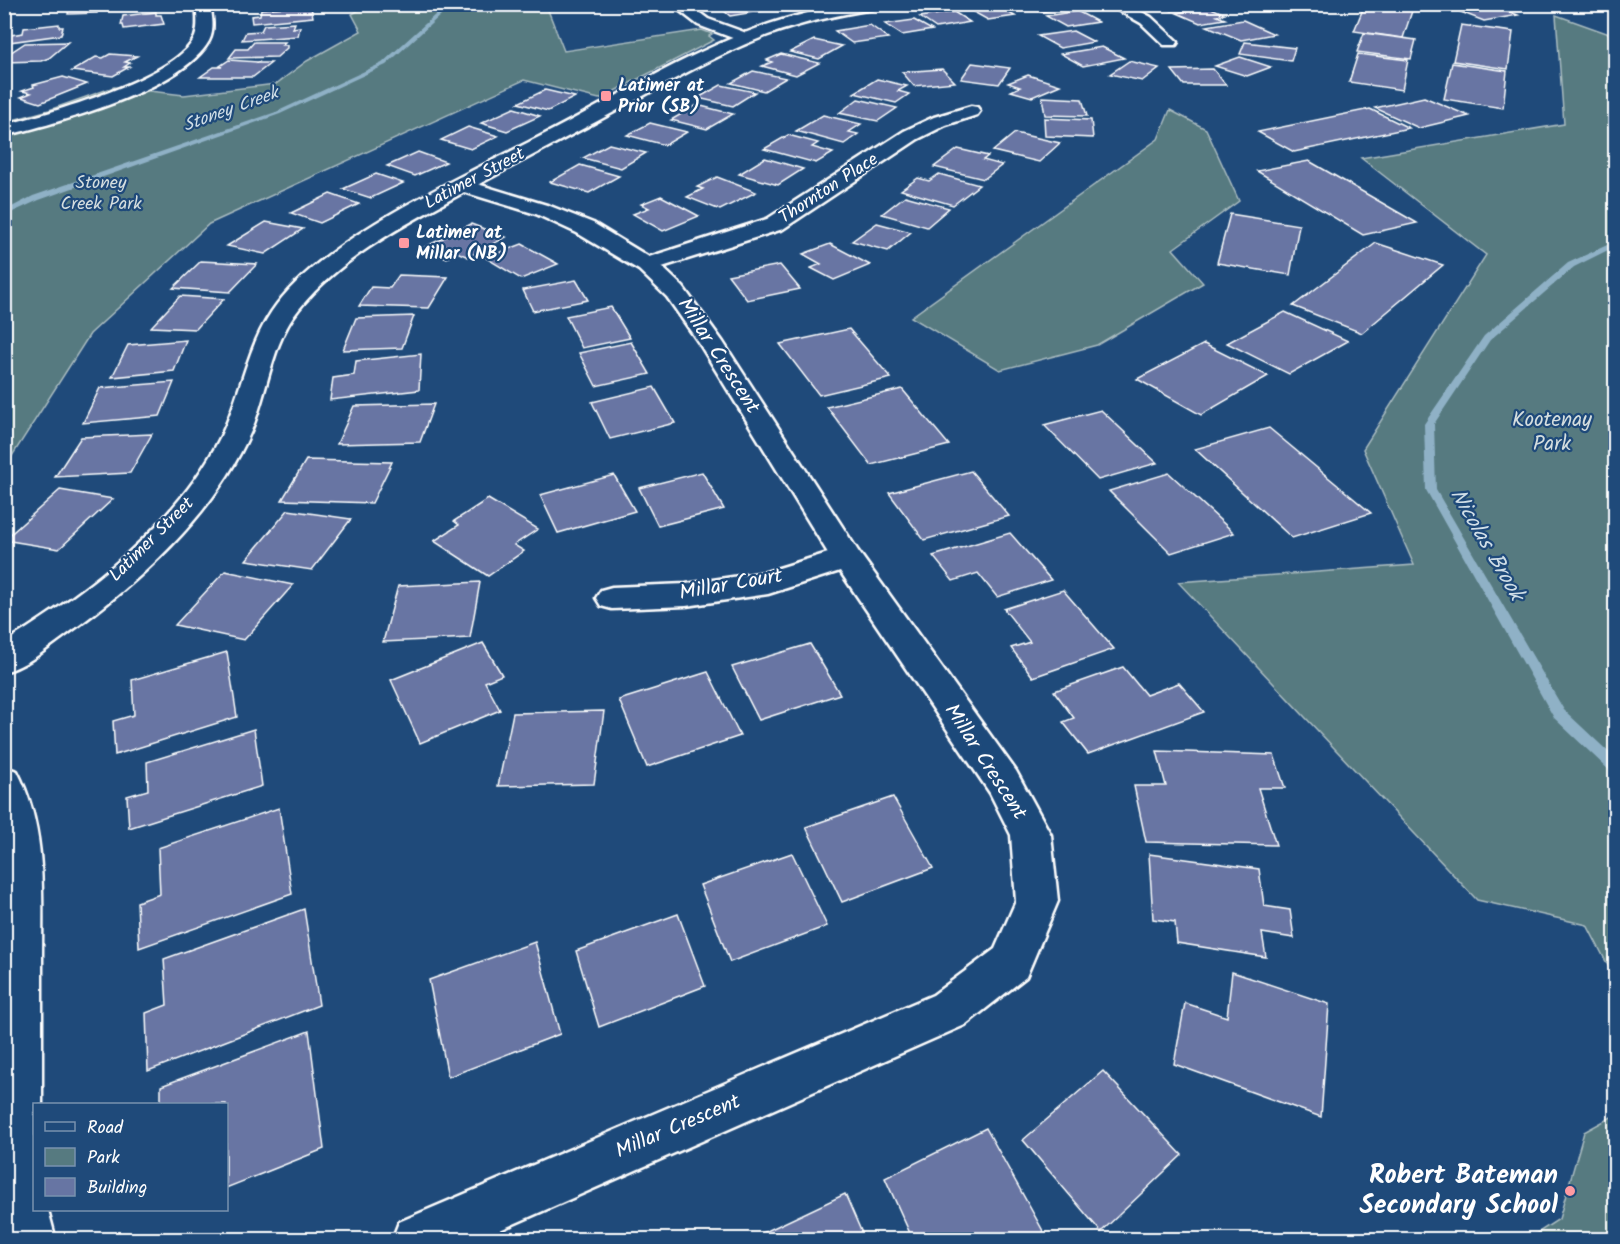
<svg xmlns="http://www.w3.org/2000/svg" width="1620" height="1244" font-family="Kalam,sans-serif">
  <rect width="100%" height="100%" fill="#1f4a7a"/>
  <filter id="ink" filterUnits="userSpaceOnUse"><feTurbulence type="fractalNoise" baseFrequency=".0167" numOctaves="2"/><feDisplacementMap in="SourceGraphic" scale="12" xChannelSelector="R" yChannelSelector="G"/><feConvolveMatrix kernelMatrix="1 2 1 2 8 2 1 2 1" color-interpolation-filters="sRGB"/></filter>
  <g filter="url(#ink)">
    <g fill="#567a80" stroke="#aabcc0" stroke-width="1.5">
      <polygon points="368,5 546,5 564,51 702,30 712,34 709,36 714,40 599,99 524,80 209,224 90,334 5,467 5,122 49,110 114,87 184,95 276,84 307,61 361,31 352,14"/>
      <polygon points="1556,15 1615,36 1615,979 1587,925 1477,900 1178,582 1414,565 1363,449 1486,255 1361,158 1564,124"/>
      <polygon points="1170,110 1206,129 1239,201 1173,249 1203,283 1097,345 1000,370 911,317 1158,139"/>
      <polygon points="1615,1115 1615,1239 1528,1239 1559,1219 1584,1132"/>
    </g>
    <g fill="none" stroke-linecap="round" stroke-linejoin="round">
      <g fill="#8fb1c6" fill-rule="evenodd">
        <polygon points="447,4 453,4 386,65 280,114 39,200 4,216 4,211 33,196 276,112 382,63"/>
        <polygon points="1616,241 1616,246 1574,267 1490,340 1434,424 1436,490 1564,710 1616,759 1616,773 1611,772 1554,718 1426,490 1424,424 1484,336 1568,263"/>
      </g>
    </g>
    <g fill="#6775a3" stroke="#fff" stroke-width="1.5">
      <polygon points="111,4 103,6 103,8 97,9 97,13 68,14 69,6 72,4"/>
      <polygon points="121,4 162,4 162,5 121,10"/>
      <polygon points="716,4 766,4 773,9 730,16"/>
      <polygon points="1027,4 1065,4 1070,7 1041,12"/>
      <polygon points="1158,4 1199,4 1203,6 1172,11"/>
      <polygon points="1244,4 1299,4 1260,11"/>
      <polygon points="1365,4 1414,5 1403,38 1354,31"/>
      <polygon points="1440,4 1490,4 1518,15 1484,21"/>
      <polygon points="306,6 311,7 313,17 252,23 251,16 260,15 261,9"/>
      <polygon points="996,6 1015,16 988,20 970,10"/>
      <polygon points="1209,7 1225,14 1217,16 1225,19 1200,23 1177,13"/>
      <polygon points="1077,11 1098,22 1066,27 1046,16"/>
      <polygon points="156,12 156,15 161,15 164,24 124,29 123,25 121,25 123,16"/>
      <polygon points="954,12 970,22 936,28 920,17"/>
      <polygon points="914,20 932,30 902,35 885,24"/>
      <polygon points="1243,20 1274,34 1241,40 1207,26"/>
      <polygon points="295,23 293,28 300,27 298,36 242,40 246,32 261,31 264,25"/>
      <polygon points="59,24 59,27 63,27 61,35 9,42 11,35 23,33 24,28"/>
      <polygon points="870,25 888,38 852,43 835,31"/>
      <polygon points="1461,25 1513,32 1508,69 1453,61"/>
      <polygon points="1073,31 1094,42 1060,48 1038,36"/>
      <polygon points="1364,33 1416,40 1411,59 1357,52"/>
      <polygon points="814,40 842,46 819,59 790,52"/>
      <polygon points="68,42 49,58 41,61 4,62 4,57 25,43"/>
      <polygon points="254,42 285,42 282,45 287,45 287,48 277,57 229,58 236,49 248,49"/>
      <polygon points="1245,42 1295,48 1291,61 1240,54"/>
      <polygon points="1102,47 1124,58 1083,66 1061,54"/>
      <polygon points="110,54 137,56 125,62 130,63 124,67 129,67 113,76 72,71 96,57 103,58"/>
      <polygon points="781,54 819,63 796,75 762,66 772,62 767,60"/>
      <polygon points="1358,54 1408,60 1402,90 1349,82"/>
      <polygon points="1240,57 1271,67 1247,76 1215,66"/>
      <polygon points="229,60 258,62 256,63 271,63 253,77 200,77 214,67 222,67 220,66"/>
      <polygon points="1129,61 1159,68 1142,81 1110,74"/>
      <polygon points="972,63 1010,68 999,84 961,79"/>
      <polygon points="1452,63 1507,71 1503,108 1444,99"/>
      <polygon points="942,69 955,82 914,86 902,72"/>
      <polygon points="1213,69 1226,85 1184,85 1172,70"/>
      <polygon points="753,71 786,78 764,91 731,83"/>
      <polygon points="1028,75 1060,85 1032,97 1011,91 1020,87 1008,83"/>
      <polygon points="63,77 87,84 40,103 21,97 31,93 22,91 34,87 33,85"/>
      <polygon points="877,79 907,86 898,91 909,94 896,103 854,93"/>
      <polygon points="721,85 755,92 733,106 698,98"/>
      <polygon points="545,90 575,97 548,111 518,103"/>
      <polygon points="1042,97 1082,99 1087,116 1045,115"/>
      <polygon points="1424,97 1469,116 1419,128 1375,108"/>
      <polygon points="858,99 897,108 878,121 839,113"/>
      <polygon points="697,105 733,114 707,129 671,120"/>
      <polygon points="514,108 540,116 507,131 481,123"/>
      <polygon points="1370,109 1409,128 1294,152 1258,132"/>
      <polygon points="823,115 861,124 849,132 858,134 844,144 796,131"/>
      <polygon points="1044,118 1091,120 1093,138 1045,136"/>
      <polygon points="650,123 687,132 665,145 627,135"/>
      <polygon points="468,127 498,136 471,149 441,140"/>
      <polygon points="1015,133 1060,143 1039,162 993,151"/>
      <polygon points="788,135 818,143 812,147 833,153 816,163 764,149"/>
      <polygon points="609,144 646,153 621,168 583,158"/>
      <polygon points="958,149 988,156 983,160 1002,165 984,179 934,167"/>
      <polygon points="418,152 446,162 415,176 387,166"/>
      <polygon points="765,158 803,169 778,185 739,174"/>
      <polygon points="1309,161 1417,223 1363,235 1257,171"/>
      <polygon points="580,165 619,176 589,193 550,182"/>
      <polygon points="376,174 403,183 371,198 343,189"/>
      <polygon points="939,174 979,185 953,205 901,190 918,178 929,181"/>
      <polygon points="717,177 756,192 720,210 687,197 703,189 697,187"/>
      <polygon points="330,194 359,204 320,223 291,213"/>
      <polygon points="661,196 699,216 663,231 633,214 649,208 641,204"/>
      <polygon points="905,196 949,208 927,227 882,214"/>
      <polygon points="1230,214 1299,225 1290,275 1217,263"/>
      <polygon points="266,222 303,229 265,254 227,246"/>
      <polygon points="877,223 911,232 888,251 852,241"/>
      <polygon points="471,224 506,237 468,257 457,252 447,258 423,248"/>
      <polygon points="1376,243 1443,265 1362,333 1293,306"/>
      <polygon points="522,244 558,264 521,279 486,258"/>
      <polygon points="830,244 870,265 834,280 811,268 821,264 803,254"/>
      <polygon points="201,261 257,264 230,292 173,288"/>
      <polygon points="780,265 800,289 747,300 728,275"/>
      <polygon points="399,275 448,277 429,308 359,306 371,287 390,288"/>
      <polygon points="576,280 588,300 533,311 523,290"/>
      <polygon points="180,296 224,299 196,329 151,327"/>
      <polygon points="611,307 630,338 582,348 566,316"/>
      <polygon points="1285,312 1348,341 1289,374 1227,343"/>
      <polygon points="414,316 402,348 343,350 356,318"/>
      <polygon points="849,329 891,378 819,395 780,344"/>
      <polygon points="186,340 174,371 112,377 128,345"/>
      <polygon points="631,342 650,374 596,386 579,353"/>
      <polygon points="1204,344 1268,376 1201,415 1137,379"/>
      <polygon points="421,354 419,390 330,400 333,378 354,375 356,361"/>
      <polygon points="174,382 160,416 83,423 100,388"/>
      <polygon points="654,387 675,423 610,439 592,402"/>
      <polygon points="902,389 949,445 871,465 827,407"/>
      <polygon points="434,404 420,442 337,444 354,406"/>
      <polygon points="1101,410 1157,463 1098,480 1044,425"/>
      <polygon points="1269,428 1371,513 1292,538 1195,449"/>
      <polygon points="152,434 130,473 55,477 81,437"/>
      <polygon points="306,460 392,462 372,503 282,500"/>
      <polygon points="971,471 1009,516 924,540 889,493"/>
      <polygon points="702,472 724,509 658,526 639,488"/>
      <polygon points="1169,473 1234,533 1171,553 1109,491"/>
      <polygon points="614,475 635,511 558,533 540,495"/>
      <polygon points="60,490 113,499 59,549 4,540"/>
      <polygon points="488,499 538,529 514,545 524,551 488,576 434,541 459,525 454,521"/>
      <polygon points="288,510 351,519 312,570 246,560"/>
      <polygon points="1010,533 1051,580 997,597 978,573 953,581 933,556"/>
      <polygon points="225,571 293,585 244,640 175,625"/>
      <polygon points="480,582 470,638 383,642 398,586"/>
      <polygon points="1063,590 1114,649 1033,677 1011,648 1030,642 1004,609"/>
      <polygon points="483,643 502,675 485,682 500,710 420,743 391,680"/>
      <polygon points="810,644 840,694 759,720 732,667"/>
      <polygon points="227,652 237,717 115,755 113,721 134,715 132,680"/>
      <polygon points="1123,667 1146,695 1179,683 1204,712 1088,754 1063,722 1074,718 1054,691"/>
      <polygon points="708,672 740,736 647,767 619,700"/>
      <polygon points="604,711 594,784 498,786 513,713"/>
      <polygon points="254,729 262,786 129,828 127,796 148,790 147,762"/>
      <polygon points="1157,751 1274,755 1285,788 1258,788 1276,845 1146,842 1134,786 1166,786"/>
      <polygon points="893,797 933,868 842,902 806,827"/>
      <polygon points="279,808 292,894 139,948 137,902 160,894 158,848"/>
      <polygon points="792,853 827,926 730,962 700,885"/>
      <polygon points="1149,854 1259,869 1264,906 1290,910 1294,938 1262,933 1266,957 1177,943 1175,922 1153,919"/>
      <polygon points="304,909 319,1005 148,1071 146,1013 167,1005 164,959"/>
      <polygon points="678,914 705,986 599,1027 576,951"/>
      <polygon points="535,942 560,1034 448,1077 429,980"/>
      <polygon points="1232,972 1329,1004 1321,1117 1174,1064 1185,1003 1227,1017"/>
      <polygon points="309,1031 324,1149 226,1188 226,1104 161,1104 161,1086"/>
      <polygon points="1103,1071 1182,1155 1101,1232 1023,1140"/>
      <polygon points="986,1128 1048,1240 913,1240 885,1178"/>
      <polygon points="845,1194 865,1240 748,1240"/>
    </g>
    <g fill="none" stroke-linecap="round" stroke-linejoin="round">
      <defs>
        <g id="street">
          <path d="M196,4H210C212,16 215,30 209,41C182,90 57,123 4,136V125C47,114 177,78 195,37C199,27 197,15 196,4Z"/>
          <polygon points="671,4 688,4 708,19 752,35 754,38 746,43 698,25"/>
          <polygon points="1107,4 1127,4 1151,17 1178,42 1176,45 1164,45 1141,23"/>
          <polygon points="971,106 977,107 980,111 977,115 946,125 918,139 783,229 662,267 683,287 723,342 858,551 1016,771 1051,835 1058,901 1026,977 965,1025 477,1240 392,1240 399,1222 933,995 995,949 1016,901 1011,835 990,793 840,571 768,594 686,606 612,609 601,606 596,598 601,590 612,587 686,584 766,572 828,553 699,343 667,297 639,270 577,233 536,214 454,189 451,185 454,181 461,179 550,206 593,223 649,257 767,219 904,131 934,117"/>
          <path d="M4,767L17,771C47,829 42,894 42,957C42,1006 42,1055 42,1104H34V1210H48L56,1240H5L4,1237Z"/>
        </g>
        <path id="secondary" d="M849,4H886L879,8C841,14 804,22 768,35C705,59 647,95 588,126C541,151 493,176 446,202C393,231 338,261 299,309C271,343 268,392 251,431C214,516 137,584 63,637C45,650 26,666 4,672V643C87,592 177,525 221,436C242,393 247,343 277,304C332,233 460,178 541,136C612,100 683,55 758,28C788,17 818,10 849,4Z"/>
      </defs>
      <use href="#street" stroke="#fff" stroke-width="5"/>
      <use href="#secondary" stroke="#fff" stroke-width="5"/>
      <use href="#street" fill="#1f4a7a" fill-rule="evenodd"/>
      <use href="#secondary" fill="#1f4a7a" fill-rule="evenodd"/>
    </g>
  </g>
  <g fill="#ff9aa2" stroke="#1f4a7a" stroke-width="2">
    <rect x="600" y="90" width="12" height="12" rx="3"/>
    <rect x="398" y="237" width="12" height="12" rx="3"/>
    <circle cx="1570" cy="1191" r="6"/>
  </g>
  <g text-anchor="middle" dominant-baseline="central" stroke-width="4.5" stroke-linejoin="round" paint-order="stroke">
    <g font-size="18" font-weight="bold" fill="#fff" stroke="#1f4a7a" text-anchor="start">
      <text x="618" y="86">Latimer at<tspan x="618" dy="21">Prior (SB)</tspan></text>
      <text x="416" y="233">Latimer at<tspan x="416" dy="21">Millar (NB)</tspan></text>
    </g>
    <g font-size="18" font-style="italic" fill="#d0dee7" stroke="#1f4a7a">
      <text transform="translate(231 110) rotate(-20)">Stoney Creek</text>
    </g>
    <g font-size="18" fill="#fff" stroke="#1f4a7a">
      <text transform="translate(475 179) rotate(-28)">Latimer Street</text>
      <text transform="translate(829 189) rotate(-33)">Thornton Place</text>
      <text transform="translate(152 540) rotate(-45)">Latimer Street</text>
    </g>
    <g font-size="18" fill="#d5dedf" stroke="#1f4a7a">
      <text x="101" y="183">Stoney<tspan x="101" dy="21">Creek Park</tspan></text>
    </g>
    <g font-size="21" fill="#fff" stroke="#1f4a7a">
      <text transform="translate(718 356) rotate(57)">Millar Crescent</text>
      <text transform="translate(731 585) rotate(-10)">Millar Court</text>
      <text transform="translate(985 762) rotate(57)">Millar Crescent</text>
      <text transform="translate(678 1127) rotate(-23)">Millar Crescent</text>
    </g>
    <g font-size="21" fill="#d5dedf" stroke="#1f4a7a">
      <text x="1552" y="420">Kootenay<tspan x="1552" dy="24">Park</tspan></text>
    </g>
    <g font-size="22" font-style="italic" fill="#d0dee7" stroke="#1f4a7a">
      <text transform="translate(1486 545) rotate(60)">Nicolas Brook</text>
    </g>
    <g font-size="26" font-weight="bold" fill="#fff" stroke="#1f4a7a" text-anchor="end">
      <text x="1558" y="1176">Robert Bateman<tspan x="1558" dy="30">Secondary School</tspan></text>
    </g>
  </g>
  <rect width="1620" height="1244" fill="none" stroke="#1f4a7a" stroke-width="24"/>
  <rect x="12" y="12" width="1596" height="1220" fill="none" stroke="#fff" stroke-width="2" filter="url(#ink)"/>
  <rect x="33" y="1103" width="195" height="108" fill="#1f4a7a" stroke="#7992af" stroke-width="1.5"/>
  <rect x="45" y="1122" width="30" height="9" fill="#1f4a7a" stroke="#7992af" stroke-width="1.5"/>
  <text x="87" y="1133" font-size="18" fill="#ffffff">Road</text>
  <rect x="45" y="1148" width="30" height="18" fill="#567a80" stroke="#7992af" stroke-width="1.5"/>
  <text x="87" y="1163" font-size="18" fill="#ffffff">Park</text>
  <rect x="45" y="1178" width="30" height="18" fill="#6775a3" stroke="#7992af" stroke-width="1.5"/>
  <text x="87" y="1193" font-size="18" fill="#ffffff">Building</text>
</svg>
